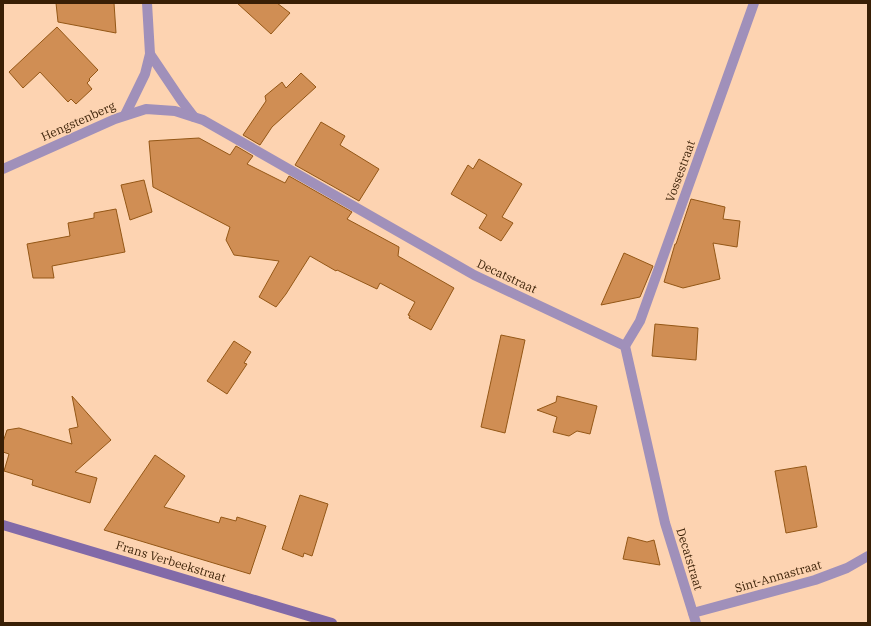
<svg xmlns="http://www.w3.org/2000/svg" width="871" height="626" font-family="'IBM Plex Serif',serif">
  <rect width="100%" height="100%" fill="#fdd3b1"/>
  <g fill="#d08e54" stroke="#945716">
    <polygon points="56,3 114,3 116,33 58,22"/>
    <polygon points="237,3 277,3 290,13 271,34"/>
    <polygon points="57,27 98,70 89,79 90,80 87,83 92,89 76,104 71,99 68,102 40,72 23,88 9,72"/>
    <polygon points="301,73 316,87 272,127 260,145 243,135 266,101 265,96 282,82 286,88"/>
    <polygon points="321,122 345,136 340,145 379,169 359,201 295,165"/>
    <polygon points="199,138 230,155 236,146 253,156 247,164 285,183 289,176 352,212 347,219 399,247 398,256 454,288 431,330 409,318 410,316 408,315 415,302 380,283 377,289 337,270 336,271 310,256 286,294 276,307 259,297 279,261 234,255 226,240 230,227 153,187 149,141"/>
    <polygon points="479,159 522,184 502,217 513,223 501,241 479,228 487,215 451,194 468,165 473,169"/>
    <polygon points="144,180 152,212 130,220 121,185"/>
    <polygon points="691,199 725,207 723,219 740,221 737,247 713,243 720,279 683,288 664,282 675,244 676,244"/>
    <polygon points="116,209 125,252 52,266 54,278 33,278 27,244 70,236 68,223 94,218 94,213"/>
    <polygon points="624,253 653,266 640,297 601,305"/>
    <polygon points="655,324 698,328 696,360 652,356"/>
    <polygon points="501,335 525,340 505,433 481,427"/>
    <polygon points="234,341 251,352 244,363 247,364 227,394 207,381"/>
    <polygon points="72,396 111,440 75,472 97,478 90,503 32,485 33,480 4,471 9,454 3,452 3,442 7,430 19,428 72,444 69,429 78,427"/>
    <polygon points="557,396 597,406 590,434 577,431 569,436 553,432 557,417 537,410 556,402"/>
    <polygon points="155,455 185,476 164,507 219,523 221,517 236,521 237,517 266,526 250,574 104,530"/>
    <polygon points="806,466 817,527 786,533 775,471"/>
    <polygon points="300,495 328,504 312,556 304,553 303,557 282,549"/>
    <polygon points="628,537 647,542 654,540 660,565 623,559"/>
  </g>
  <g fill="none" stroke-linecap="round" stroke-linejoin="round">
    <g stroke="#a090ba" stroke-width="10">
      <polyline points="150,54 181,100 194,117"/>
      <polyline points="125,115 145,74 150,54 147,3"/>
      <polyline points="3,169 115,119 146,109 175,111 203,120 474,275 625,346 665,523 696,623"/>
      <polyline points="625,346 640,321 754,3"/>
      <polyline points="693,613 815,580 847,568 868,556"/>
    </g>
    <polyline stroke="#826aa8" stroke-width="10" points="3,525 332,623"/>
  </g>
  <g text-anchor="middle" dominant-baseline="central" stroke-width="3" stroke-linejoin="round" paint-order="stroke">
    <g font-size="12" fill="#391f05" stroke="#fdd3b1">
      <text transform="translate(78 121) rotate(-24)">Hengstenberg</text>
      <text transform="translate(680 171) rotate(-70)">Vossestraat</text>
      <text transform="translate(507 276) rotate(25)">Decatstraat</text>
      <text transform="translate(690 559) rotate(73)">Decatstraat</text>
      <text transform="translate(171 561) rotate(17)">Frans Verbeekstraat</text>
      <text transform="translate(778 576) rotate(-16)">Sint-Annastraat</text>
    </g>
  </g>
  <rect width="871" height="626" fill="none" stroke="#391f05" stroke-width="8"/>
</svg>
